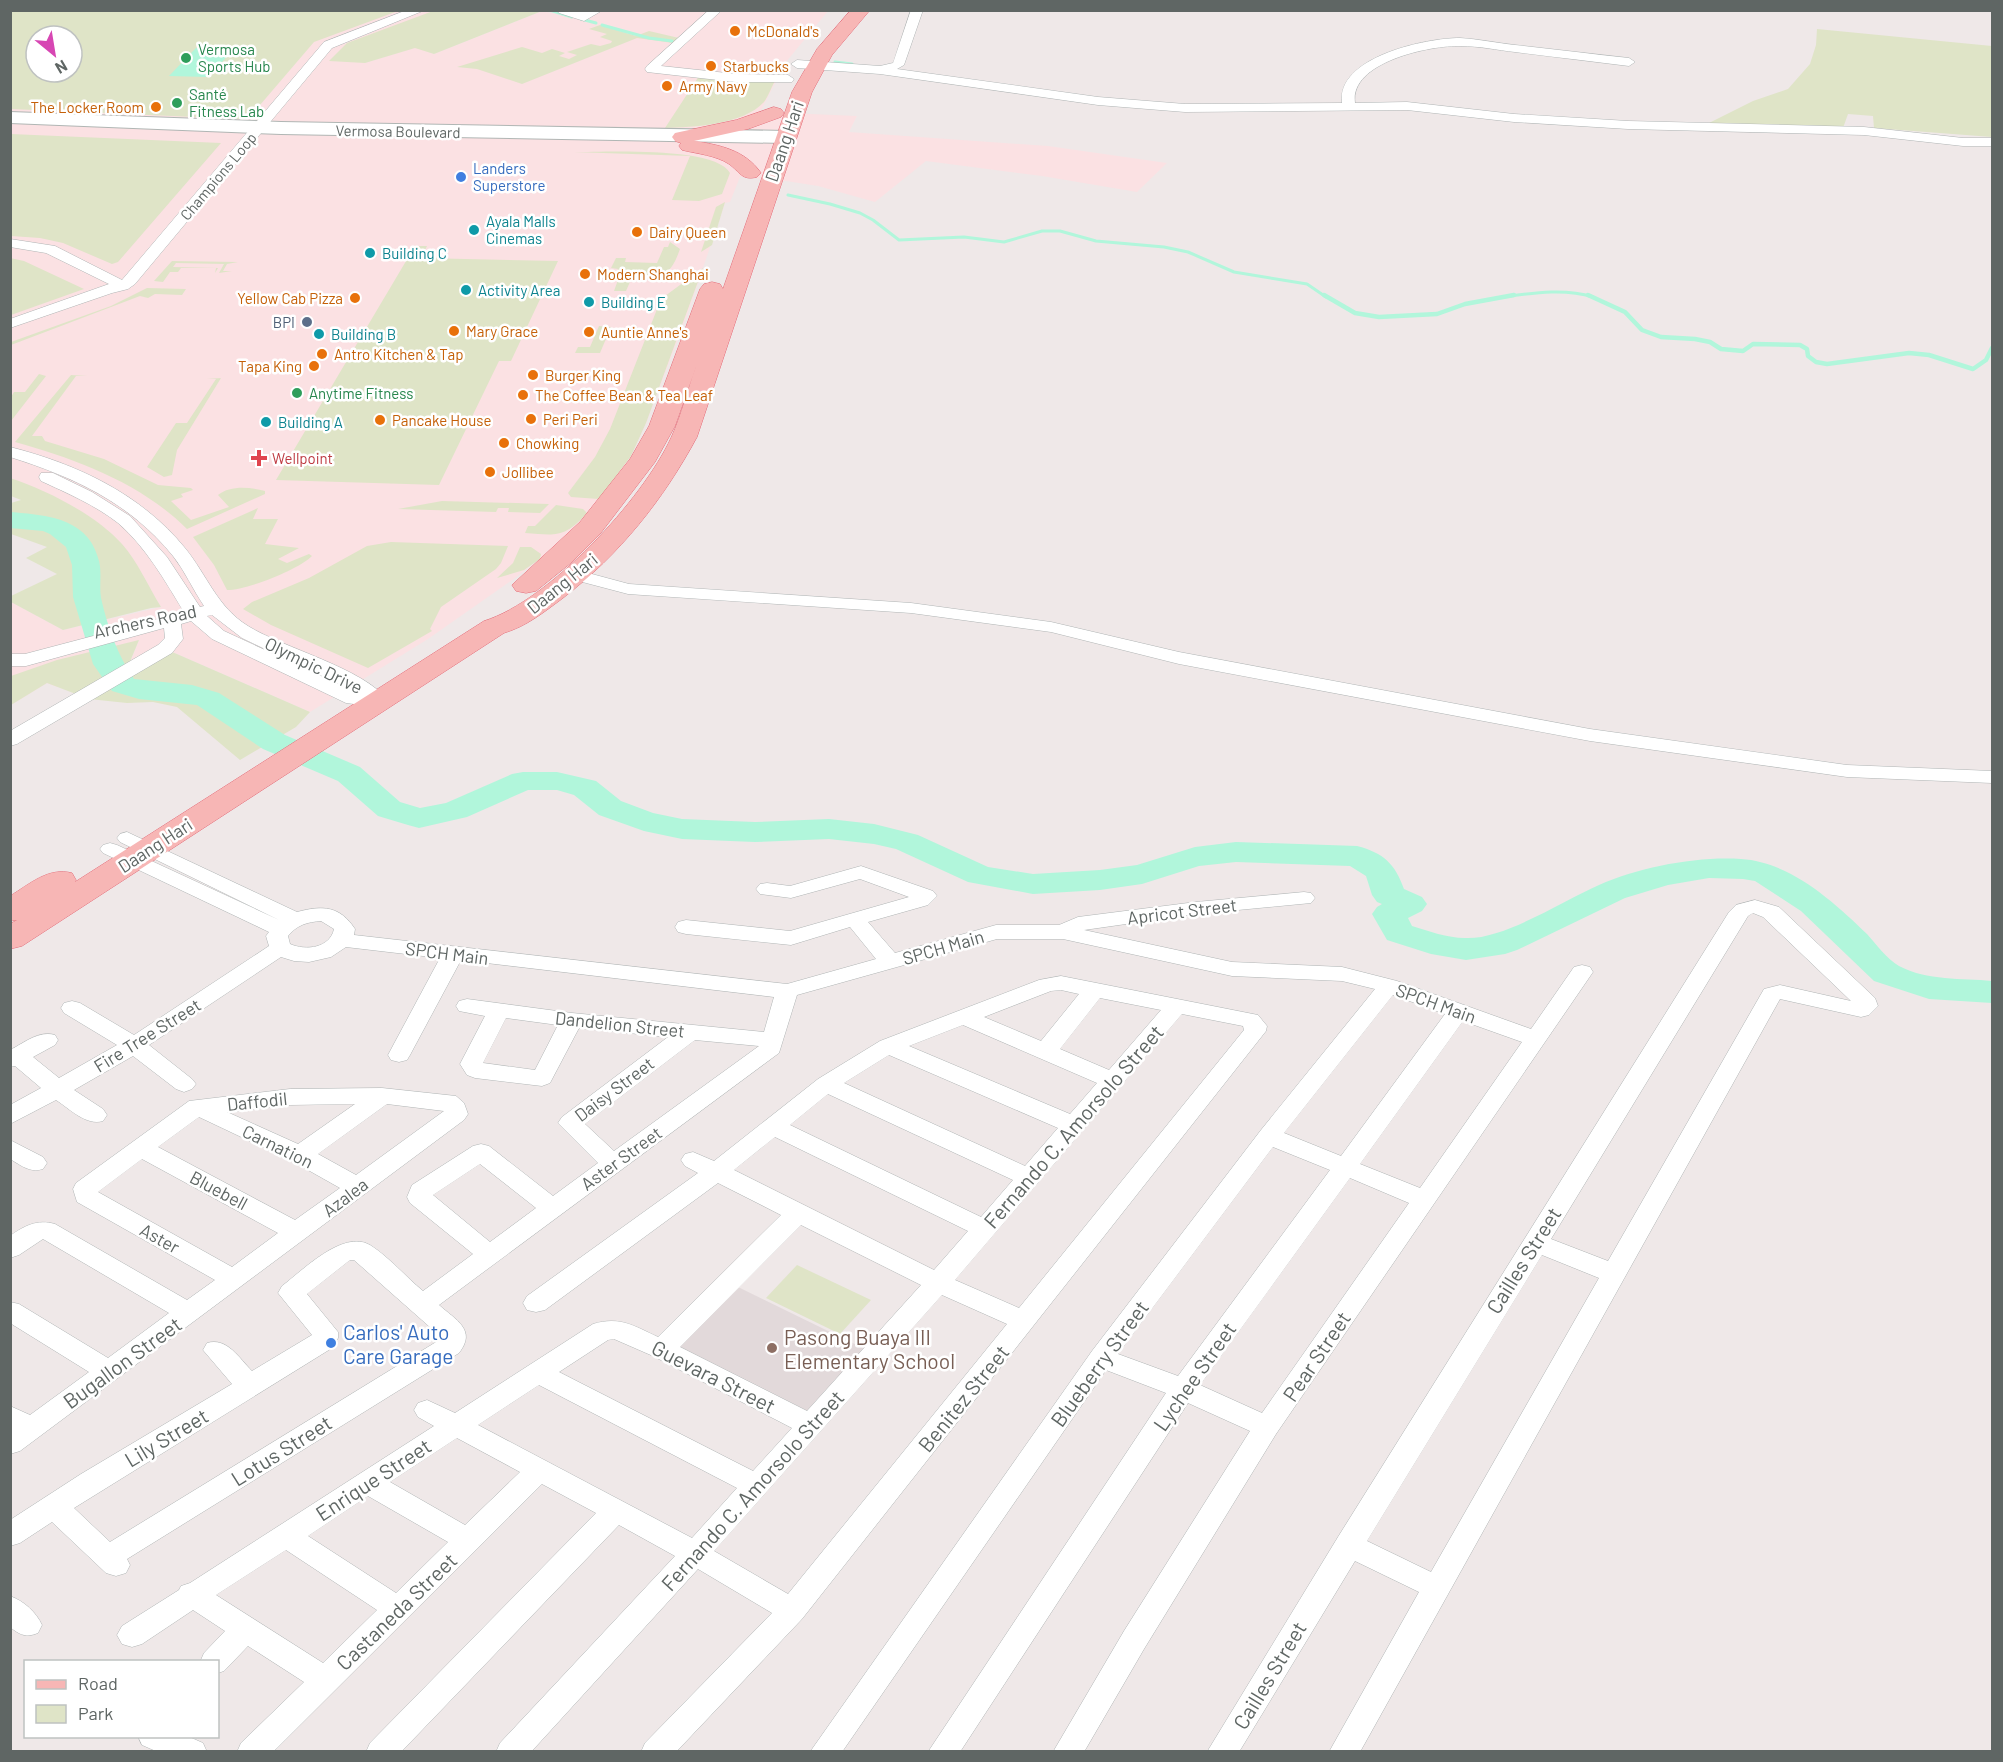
<svg xmlns="http://www.w3.org/2000/svg" width="2003" height="1762" font-family="Barlow,sans-serif">
  <rect width="100%" height="100%" fill="#efe8e8"/>
  <path fill="#fbe1e3" fill-rule="evenodd" d="M589,10L828,11L786,62L760,112L857,116L849,132L1048,146L1167,163L1137,192L1042,176L926,161L875,202L818,186L786,181L740,177L730,202L725,203L686,318L646,423L631,456L609,489L573,529L540,559L515,578L428,639L310,712L170,651L129,665L139,640L57,687L47,683L11,705V602L63,630L161,607L122,545L93,520L11,496V11H437L365,63L416,47L434,54L542,11L573,18ZM36,36H72V72H36Z"/>
  <polygon fill="#e2d9da" points="734,1285 869,1351 811,1413 675,1345"/>
  <g fill="#dfe4c7" fill-rule="evenodd">
    <path d="M10,11H398L314,42L248,119H240L11,109ZM36,36H72V72H36Z"/>
    <polygon points="433,11 542,11 434,54 415,48 365,63 329,61 347,43"/>
    <polygon points="600,25 636,36 649,31 679,38 673,43 637,38 522,84 477,69 457,67 522,47 542,53 552,49 565,53 559,56 569,59 577,55 567,52 591,44 600,46 611,43 612,41 600,37 607,34 589,29"/>
    <polygon points="1817,29 1992,46 1992,137 1874,128 1873,116 1848,114 1843,128 1703,126 1753,101 1788,89 1810,64 1816,45"/>
    <path d="M699,76L775,81C771,88 768,97 764,102C743,125 693,127 665,128Z"/>
    <polygon points="11,134 221,143 118,262 112,264 63,243 40,238 11,236"/>
    <path d="M574,152C605,152 716,146 730,173L722,194L699,201L672,200L690,156Z"/>
    <polygon points="725,202 712,245 701,252 716,207"/>
    <path d="M670,242L680,249C676,260 673,268 663,275H633L626,291H614L618,280L614,279L618,269L611,268L616,258H626L625,262L657,263L664,247H668Z"/>
    <polygon points="415,246 427,246 421,258 558,261 511,361 499,361 439,485 276,480"/>
    <polygon points="10,258 24,261 84,289 11,315"/>
    <polygon points="172,261 238,262 227,264 223,271 232,271 219,273 224,264 176,263 173,267 218,268 215,273 216,268 181,268 178,272 170,272 163,282 154,281"/>
    <polygon points="703,268 646,423 631,456 599,499 571,497 568,493 595,457 610,429 661,299"/>
    <polygon points="147,288 186,289 182,295 155,294 148,298 140,296 11,345 11,342 111,306"/>
    <polygon points="599,326 611,327 600,353 575,353 578,347 590,347"/>
    <polygon points="39,374 46,376 11,421 11,397 14,392 25,392"/>
    <path d="M71,375L87,376H76L32,436H42L45,441L104,459L158,485L191,488L193,490L181,494L183,497L171,501L191,520L229,507L218,495C230,485 250,487 265,491V494L187,529C141,483 76,459 15,442Z"/>
    <polygon points="221,378 177,450 172,475 164,477 147,467 176,423 187,423 216,379 207,379"/>
    <path d="M10,478C47,490 96,515 122,544C138,562 148,586 161,607L151,608L63,630L11,602V596L57,574L26,558L47,547L11,534V503L21,500L11,496Z"/>
    <polygon points="442,501 549,504 540,513 508,512 509,508 498,508 496,512 398,509"/>
    <path d="M556,505L583,509L587,513C564,539 555,535 525,533L528,526H535Z"/>
    <path d="M258,508L253,519H278L265,544L299,548L278,559L287,563L309,554L312,556C298,570 247,590 227,590L214,565L193,537Z"/>
    <polygon points="391,542 508,546 501,563 496,569 441,607 430,629 432,631 368,668 271,625 243,609 252,602 309,578 367,546"/>
    <polygon points="520,547 531,547 541,554 540,559 524,570 497,578 513,563"/>
    <polygon points="139,640 129,664 170,651 310,712 296,727 240,760 177,707 153,702 127,703 89,699 47,683 11,705 11,676 57,660"/>
    <polygon points="797,1265 871,1300 840,1334 766,1298"/>
  </g>
  <polygon fill="#b1f6db" points="196,48 234,49 208,77 169,76"/>
  <g fill="none" stroke-linecap="round" stroke-linejoin="round">
    <g stroke="#b1f6db" stroke-width="3">
      <polyline points="550,10 572,17"/>
      <polyline points="581,19 596,23"/>
      <polyline points="602,25 649,38 672,41"/>
      <polyline points="835,62 852,64"/>
      <polyline points="788,195 830,204 860,213 873,220 899,240 964,237 1004,242 1042,231 1060,231 1096,241 1164,247 1188,252 1234,272 1307,284 1326,297"/>
      <path d="M1503,297C1533,293 1564,288 1593,297"/>
    </g>
    <g stroke="#b1f6db" stroke-width="4.5">
      <polyline points="1324,295 1355,313 1379,317 1437,314 1465,304 1514,295"/>
      <polyline points="1588,295 1625,312 1642,330 1661,337 1695,339 1710,342 1721,349 1743,351 1753,344 1800,345 1807,349 1808,356 1816,362 1827,364 1909,353 1929,355 1973,369 1986,360 1992,348"/>
    </g>
    <path fill="#b1f6db" fill-rule="evenodd" d="M10,512C47,515 89,518 99,561C102,573 99,586 101,598C107,625 118,657 134,679L192,685L219,693L285,735L360,767L400,802L420,808L446,803L512,774L523,772H557L596,781L621,801L653,813L682,819L755,822L829,819L874,824L918,835L988,867L1033,874L1100,870L1137,865L1195,847L1236,842L1357,846C1384,853 1395,864 1404,889L1422,897L1427,904L1422,911L1408,918L1412,926C1429,931 1447,938 1465,938C1504,940 1562,901 1599,885C1640,867 1697,856 1741,859C1790,862 1833,901 1867,934C1876,944 1887,959 1899,966C1927,981 1962,978 1992,981V1003L1929,999L1874,981L1801,911L1755,881L1743,879L1709,878L1668,885L1625,898L1517,950L1505,954L1466,960L1431,954L1387,940L1372,914L1377,907L1382,904L1377,902L1372,895L1366,876L1350,866L1236,862L1199,866L1142,884L1100,890L1033,894L968,882L896,849L874,844L829,839L755,842L682,839L644,831L599,815L574,795L557,790H528L467,817L419,828L408,825L378,816L338,781L263,749L197,705L139,699L112,691L93,664L73,597L72,565L66,547L50,534L43,531L10,528Z"/>
    <defs>
      <g id="minor">
        <polygon points="407,10 425,10 332,48 135,284 128,289 112,293 10,328 10,319 109,284 46,253 10,247 10,239 55,246 122,280 324,42"/>
        <polygon points="709,10 722,10 661,66 736,74 788,75 794,79 792,82 736,82 647,72 645,69 647,66"/>
        <path d="M911,10H923L904,65L897,69L1098,97L1185,104L1342,103C1336,57 1426,38 1460,38C1478,39 1497,43 1515,45C1553,49 1591,54 1629,58L1635,62L1629,66C1591,61 1553,57 1515,52C1497,50 1479,46 1461,46C1431,45 1349,62 1355,103L1407,102L1514,114L1628,121L1864,127L1963,138H1992V146H1963L1864,135L1628,129L1514,122L1407,110L1185,112L1098,105L880,74L797,68L791,64L797,60L880,66L893,63Z"/>
        <path d="M10,447C77,464 141,494 185,548C207,575 217,607 248,626C283,648 366,669 388,701L385,705L378,707L346,703L212,639L191,621L181,624L183,639L172,653L17,744L10,746V731L158,645L165,638L164,628L26,666H10V654H25L184,612C165,581 146,547 118,523C95,505 67,493 41,481L39,477L41,473H53L92,492L130,516L167,557L200,607L204,606C193,590 185,571 173,556C130,503 74,477 10,457ZM212,615L242,638L360,694L224,631L207,616Z"/>
        <polygon points="577,570 629,584 911,603 1051,622 1179,652 1590,729 1847,765 1992,771 1992,783 1847,777 1590,741 1179,664 1051,632 911,613 628,594 571,579 568,575 571,571"/>
        <path d="M127,832L297,912C323,905 340,906 355,929L354,935L787,984L876,959L850,927L791,945L686,934L678,932L675,927L678,922L686,920L790,931L909,897L860,879L791,898L760,894L756,889L760,884L767,883L790,886L861,866L933,891L937,896L928,905L868,922L895,953L996,925H1059L1078,917L1196,902L1304,892L1311,893L1315,898L1311,903L1196,914L1084,930L1232,962L1342,967L1397,981L1531,1029L1574,967L1582,965L1590,967L1593,972L1276,1434L1144,1649L1084,1752H1053L1124,1631L1250,1431L1188,1403L960,1752H928L1166,1393L1106,1370L842,1752H810L1092,1351L1261,1130L1375,989L1342,981L1232,976L1063,939H997L797,995L779,1053L439,1305C456,1320 477,1330 459,1353L127,1559L130,1565L126,1573L116,1576L106,1573L52,1522L20,1543L10,1546V1520L81,1474L232,1384L203,1350L207,1343C227,1337 239,1358 252,1371L312,1335L278,1293L282,1286C302,1271 343,1229 370,1245C389,1257 406,1277 423,1291L473,1254L410,1203L407,1197L412,1185L473,1146L481,1144L489,1146L553,1196L598,1163L558,1123L562,1117L668,1037L579,1028L550,1083L542,1086L475,1078L467,1075L460,1064L485,1016L459,1011L456,1006L459,1001L467,999L572,1013L764,1032L774,997L461,960L410,1055L407,1060L399,1062L391,1060L388,1055L440,958L346,947L331,957L309,962L294,961L281,957L149,1045L192,1079L196,1084L192,1089L184,1092L176,1089L133,1056L74,1090L103,1109L107,1115L103,1121C86,1126 70,1109 56,1100L10,1124V1105L41,1088L15,1066L10,1067V1050C24,1043 39,1030 55,1035L58,1040L55,1045L33,1057L59,1078L117,1045L64,1013L61,1008L64,1003L72,1001L80,1003L134,1035L269,946L266,936L269,932L103,853L100,849L103,845L110,843L117,845L279,920L120,842L117,838L120,834ZM321,921L334,929C330,948 306,951 290,944L288,936C297,925 307,922 321,921ZM1393,995L1445,1014L1341,1156L1284,1133ZM506,1018L558,1025L535,1070L483,1063ZM1463,1021L1522,1042L1420,1188L1360,1164ZM695,1040L759,1046L614,1151L585,1124ZM1273,1147L1330,1170L1178,1376L1118,1354ZM480,1164L536,1208L490,1242L433,1195ZM1350,1178L1409,1203L1262,1413L1200,1385ZM350,1260H354L440,1336L441,1339L110,1542L74,1508L332,1348L338,1338V1332L307,1294Z"/>
        <path d="M1755,900L1779,907L1875,998L1878,1006L1869,1015L1861,1017L1780,999L1360,1752H1329L1419,1592L1355,1561L1239,1752H1207L1338,1537L1729,912L1736,905ZM1753,913L1763,917L1851,1001L1780,985L1764,989L1608,1261L1551,1239L1748,916ZM1542,1255L1599,1278L1431,1572L1367,1541Z"/>
        <path d="M1061,976L1258,1015L1267,1026L1266,1031L802,1619L676,1752H641L645,1743L772,1613L698,1569L531,1752H496L500,1743L675,1556L619,1525L401,1752H366L370,1743L596,1513L542,1484L273,1752H237L241,1743L304,1682L248,1646L224,1671L218,1673V1662H200L204,1653L225,1631L193,1610L142,1644L132,1647L122,1644L117,1635L122,1626L179,1590L181,1586L190,1583L434,1426L418,1417L414,1410L418,1403L427,1400L455,1413L593,1324C620,1316 634,1326 658,1337L781,1215L718,1183L545,1310L536,1312L527,1310L523,1303L527,1296L698,1173L685,1166L681,1160L685,1154L693,1152L714,1161L818,1079L880,1041L1039,980ZM1061,990L1079,994L1041,1041L984,1017L1051,991ZM1100,998L1161,1010L1109,1070L1060,1049ZM1182,1014L1243,1026L1244,1030L1019,1308L955,1280ZM963,1025L1097,1083L1070,1114L909,1046ZM889,1055L1058,1128L1025,1166L844,1083ZM828,1094L1013,1180L981,1217L790,1125ZM775,1137L968,1231L934,1270L734,1170ZM801,1225L921,1285L807,1411L680,1347ZM942,1295L1007,1324L788,1594L714,1551ZM614,1339L653,1356L792,1428L753,1471L559,1372L608,1340ZM539,1385L737,1488L692,1538L478,1425ZM457,1438L520,1472L465,1525L390,1482ZM368,1496L448,1542L396,1593L308,1536ZM286,1550L377,1610L323,1663L216,1595Z"/>
        <path d="M382,1088L456,1096L464,1103L468,1114L464,1120L20,1451L10,1454V1406L30,1415L89,1372L10,1323V1302L19,1304L108,1358L169,1313L43,1239L19,1255L10,1258V1236C24,1226 37,1219 55,1224L187,1300L215,1280L77,1202L73,1189L76,1183L189,1101L290,1089ZM355,1104L298,1144L227,1112L290,1105ZM387,1104L444,1111L356,1175L318,1154ZM199,1117L292,1161L340,1188L295,1220L158,1147ZM142,1159L278,1233L232,1267L98,1192Z"/>
        <path d="M10,1140L43,1157L47,1163L43,1169C30,1173 22,1166 10,1159Z"/>
        <path d="M10,1596C24,1601 36,1612 42,1625L38,1633C26,1638 20,1635 10,1627Z"/>
        <polygon points="138,1736 187,1736 203,1743 207,1752 158,1752 142,1745"/>
      </g>
      <polygon id="tertiary" points="557,10 603,10 584,21 559,13"/>
      <polygon id="secondary" points="10,112 281,122 785,131 792,133 794,137 792,141 785,143 281,134 10,123"/>
      <g id="primary">
        <path d="M851,10H870L832,55L812,92L697,437C663,500 620,554 563,598C544,612 527,626 504,633L22,946L10,949V924L17,920L10,921V896C30,884 48,867 72,873L76,880L75,882L484,621C549,601 643,499 671,438C682,414 688,388 697,364L675,426L655,462L600,534L572,562L536,591L526,593L516,591L512,585L580,522L630,459L649,426L700,289L704,284L712,282L720,284L723,289L792,92L817,49Z"/>
        <path d="M774,107L781,109L784,113L781,117L748,129L694,141C720,145 745,150 761,173L757,177C742,181 740,172 729,164C715,155 698,154 682,150L679,146L681,143L675,141L672,137L675,133L736,120Z"/>
      </g>
    </defs>
    <use href="#minor" stroke="#b0b5b5" stroke-width="1"/>
    <use href="#tertiary" stroke="#b0b5b5" stroke-width="1"/>
    <use href="#secondary" stroke="#b0b6b4" stroke-width="2"/>
    <use href="#primary" stroke="#e36d7a" stroke-width="1"/>
    <use href="#minor" fill="#fff" fill-rule="evenodd"/>
    <use href="#tertiary" fill="#fff" fill-rule="evenodd"/>
    <use href="#secondary" fill="#fff" fill-rule="evenodd"/>
    <use href="#primary" fill="#f7b6b5" fill-rule="evenodd"/>
  </g>
  <g fill="#e8710a" stroke="#fff" stroke-width="2">
    <circle cx="735" cy="31" r="6"/>
    <circle cx="711" cy="66" r="6"/>
    <circle cx="667" cy="86" r="6"/>
    <circle cx="156" cy="107" r="6"/>
    <circle cx="637" cy="232" r="6"/>
    <circle cx="585" cy="274" r="6"/>
    <circle cx="355" cy="298" r="6"/>
    <circle cx="454" cy="331" r="6"/>
    <circle cx="589" cy="332" r="6"/>
    <circle cx="322" cy="354" r="6"/>
    <circle cx="314" cy="366" r="6"/>
    <circle cx="533" cy="375" r="6"/>
    <circle cx="523" cy="395" r="6"/>
    <circle cx="531" cy="419" r="6"/>
    <circle cx="380" cy="420" r="6"/>
    <circle cx="504" cy="443" r="6"/>
    <circle cx="490" cy="472" r="6"/>
  </g>
  <g fill="#2e9e5b" stroke="#fff" stroke-width="2">
    <circle cx="186" cy="58" r="6"/>
    <circle cx="177" cy="103" r="6"/>
    <circle cx="297" cy="393" r="6"/>
  </g>
  <g fill="#3f7fe0" stroke="#fff" stroke-width="2">
    <circle cx="461" cy="177" r="6"/>
    <circle cx="331" cy="1343" r="6"/>
  </g>
  <g fill="#0f9aa8" stroke="#fff" stroke-width="2">
    <circle cx="474" cy="230" r="6"/>
    <circle cx="370" cy="253" r="6"/>
    <circle cx="466" cy="290" r="6"/>
    <circle cx="589" cy="302" r="6"/>
    <circle cx="319" cy="334" r="6"/>
    <circle cx="266" cy="422" r="6"/>
  </g>
  <circle fill="#5c6f8a" stroke="#fff" stroke-width="2" cx="307" cy="322" r="6"/>
  <path fill="#e0444e" stroke="#fff" stroke-width="2" d="M256 449h6v6h6v6h-6v6h-6v-6h-6v-6h6z"/>
  <circle fill="#8d6e63" stroke="#fff" stroke-width="2" cx="772" cy="1348" r="6"/>
  <g text-anchor="middle" dominant-baseline="central" stroke-width="5" stroke-linejoin="round" paint-order="stroke">
    <g font-size="15" fill="#c56008" stroke="#fff" text-anchor="start">
      <text x="747" y="31">McDonald's</text>
      <text x="723" y="66">Starbucks</text>
      <text x="679" y="86">Army Navy</text>
      <text x="144" y="107" text-anchor="end">The Locker Room</text>
      <text x="649" y="232">Dairy Queen</text>
      <text x="597" y="274">Modern Shanghai</text>
      <text x="343" y="298" text-anchor="end">Yellow Cab Pizza</text>
      <text x="466" y="331">Mary Grace</text>
      <text x="601" y="332">Auntie Anne's</text>
      <text x="334" y="354">Antro Kitchen &amp; Tap</text>
      <text x="302" y="366" text-anchor="end">Tapa King</text>
      <text x="545" y="375">Burger King</text>
      <text x="535" y="395">The Coffee Bean &amp; Tea Leaf</text>
      <text x="543" y="419">Peri Peri</text>
      <text x="392" y="420">Pancake House</text>
      <text x="516" y="443">Chowking</text>
      <text x="502" y="472">Jollibee</text>
    </g>
    <g font-size="15" fill="#27864d" stroke="#fff" text-anchor="start">
      <text x="198" y="49">Vermosa<tspan x="198" dy="17">Sports Hub</tspan></text>
      <text x="189" y="94">Santé<tspan x="189" dy="17">Fitness Lab</tspan></text>
      <text x="309" y="393">Anytime Fitness</text>
    </g>
    <g font-size="15" fill="#5f6664" stroke="#fff">
      <text transform="translate(398 131) rotate(1)">Vermosa Boulevard</text>
      <text transform="translate(218 176) rotate(-50)">Champions Loop</text>
    </g>
    <g font-size="15" fill="#366cbe" stroke="#fff" text-anchor="start">
      <text x="473" y="168">Landers<tspan x="473" dy="17">Superstore</tspan></text>
    </g>
    <g font-size="15" fill="#0d838f" stroke="#fff" text-anchor="start">
      <text x="486" y="221">Ayala Malls<tspan x="486" dy="17">Cinemas</tspan></text>
      <text x="382" y="253">Building C</text>
      <text x="478" y="290">Activity Area</text>
      <text x="601" y="302">Building E</text>
      <text x="331" y="334">Building B</text>
      <text x="278" y="422">Building A</text>
    </g>
    <g font-size="15" fill="#4e5e75" stroke="#fff" text-anchor="end">
      <text x="295" y="322">BPI</text>
    </g>
    <g font-size="15" fill="#be3a42" stroke="#fff" text-anchor="start">
      <text x="272" y="458">Wellpoint</text>
    </g>
    <g font-size="18" fill="#5f6664" stroke="#fff">
      <text transform="translate(784 141) rotate(-71)">Daang Hari</text>
      <text transform="translate(562 583) rotate(-39)">Daang Hari</text>
      <text transform="translate(145 621) rotate(-12)">Archers Road</text>
      <text transform="translate(314 665) rotate(26)">Olympic Drive</text>
      <text transform="translate(155 845) rotate(-33)">Daang Hari</text>
      <text transform="translate(1182 911) rotate(-7)">Apricot Street</text>
      <text transform="translate(943 947) rotate(-16)">SPCH Main</text>
      <text transform="translate(447 953) rotate(7)">SPCH Main</text>
      <text transform="translate(1436 1003) rotate(20)">SPCH Main</text>
      <text transform="translate(620 1024) rotate(6)">Dandelion Street</text>
      <text transform="translate(147 1035) rotate(-32)">Fire Tree Street</text>
      <text transform="translate(614 1089) rotate(-37)">Daisy Street</text>
      <text transform="translate(257 1101) rotate(-6)">Daffodil</text>
      <text transform="translate(278 1146) rotate(26)">Carnation</text>
      <text transform="translate(621 1158) rotate(-36)">Aster Street</text>
      <text transform="translate(219 1190) rotate(28)">Bluebell</text>
      <text transform="translate(345 1197) rotate(-37)">Azalea</text>
      <text transform="translate(160 1238) rotate(29)">Aster</text>
    </g>
    <g font-size="21" fill="#5f6664" stroke="#fff">
      <text transform="translate(1073 1126) rotate(-49)">Fernando C. Amorsolo Street</text>
      <text transform="translate(1523 1260) rotate(-58)">Cailles Street</text>
      <text transform="translate(1316 1356) rotate(-56)">Pear Street</text>
      <text transform="translate(122 1362) rotate(-36)">Bugallon Street</text>
      <text transform="translate(1099 1363) rotate(-54)">Blueberry Street</text>
      <text transform="translate(714 1376) rotate(27)">Guevara Street</text>
      <text transform="translate(1194 1376) rotate(-55)">Lychee Street</text>
      <text transform="translate(963 1398) rotate(-51)">Benitez Street</text>
      <text transform="translate(166 1437) rotate(-31)">Lily Street</text>
      <text transform="translate(281 1450) rotate(-32)">Lotus Street</text>
      <text transform="translate(373 1479) rotate(-33)">Enrique Street</text>
      <text transform="translate(752 1490) rotate(-48)">Fernando C. Amorsolo Street</text>
      <text transform="translate(396 1611) rotate(-44)">Castaneda Street</text>
      <text transform="translate(1269 1675) rotate(-59)">Cailles Street</text>
    </g>
    <g font-size="21" fill="#366cbe" stroke="#fff" text-anchor="start">
      <text x="343" y="1331">Carlos' Auto<tspan x="343" dy="24">Care Garage</tspan></text>
    </g>
    <g font-size="21" fill="#785e54" stroke="#fff" text-anchor="start">
      <text x="784" y="1336">Pasong Buaya III<tspan x="784" dy="24">Elementary School</tspan></text>
    </g>
  </g>
  <rect width="2003" height="1762" fill="none" stroke="#5f6664" stroke-width="24"/>
  <rect x="24" y="1660" width="195" height="78" fill="#ffffff" stroke="#bfc2c1" stroke-width="1.5"/>
  <rect x="36" y="1680" width="30" height="9" fill="#f7b6b5" stroke="#bfc2c1" stroke-width="1.5"/>
  <text x="78" y="1690" font-size="18" fill="#5f6664">Road</text>
  <rect x="36" y="1705" width="30" height="18" fill="#dfe4c7" stroke="#bfc2c1" stroke-width="1.5"/>
  <text x="78" y="1720" font-size="18" fill="#5f6664">Park</text>
  <g transform="translate(54 54) rotate(150)"><circle r="28" fill="#ffffff" stroke="#bfc2c1" stroke-width="1.5"/>
  <path d="M0-4.5L10 22L0 15L-10 22Z" fill="#d746b3"/>
  <text y="-9" font-size="16" font-weight="bold" text-anchor="middle" fill="#5f6664">N</text>
  </g>
</svg>
